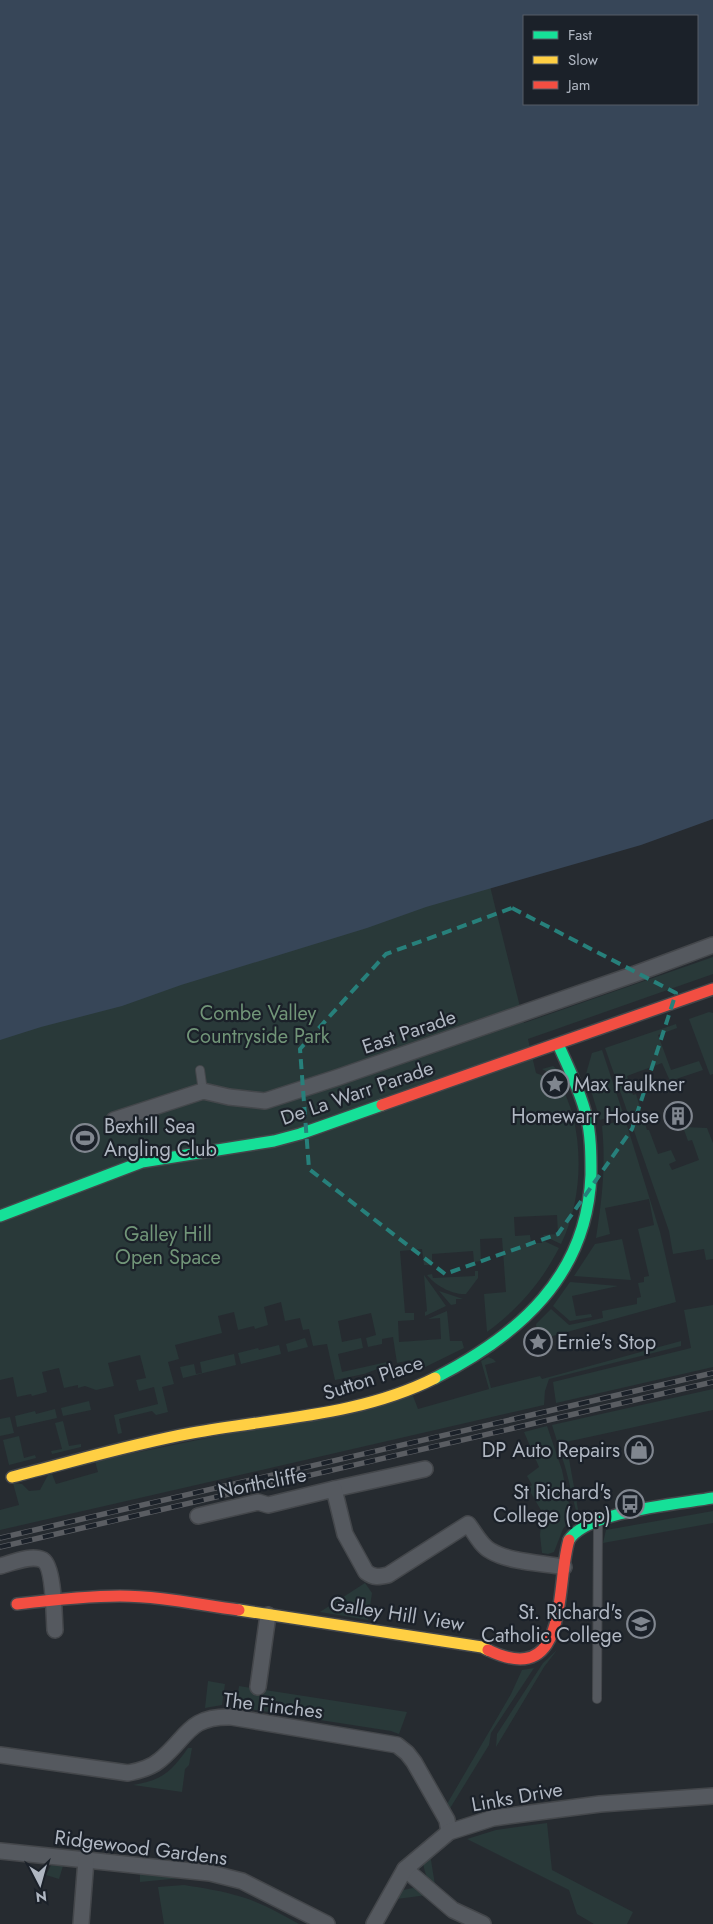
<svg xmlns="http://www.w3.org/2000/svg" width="713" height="1924" font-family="Jost,sans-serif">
  <rect width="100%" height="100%" fill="#262b30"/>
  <g fill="#293939">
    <path d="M0,615L484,862L524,1023L713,957V974L528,1039L536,1073L561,1083C565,1094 570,1105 573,1116C583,1157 580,1205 561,1244L542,1235L558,1234L557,1215L514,1217L515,1236L530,1235L531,1243H542V1240L559,1248C541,1283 518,1309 487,1332L484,1294L506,1292L502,1238L480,1239L481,1261L474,1262L473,1251L432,1254V1265H424L422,1249L400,1251L405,1313H414V1320L398,1321L399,1342L441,1339L440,1318L428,1319L447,1311L450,1341H462L464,1348L415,1372L410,1360L397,1363L393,1337L382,1339V1344L368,1347L366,1338L376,1335L371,1313L338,1321L342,1342L361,1338L363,1348L338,1354L342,1372L387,1362L388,1365L364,1374L335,1380L327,1344L313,1346L309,1329L303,1330L300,1318L285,1321L281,1302L264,1307L268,1325L255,1329L254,1326L238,1330L234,1312L218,1316L222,1333L175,1345L179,1359L168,1362L174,1384L162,1387L168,1412L156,1415L152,1411L119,1419L122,1433L118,1434L114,1415L158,1404L154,1387L139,1391L136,1380L146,1378L140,1355L108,1363L114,1386L96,1390L85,1386L78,1388V1385L64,1388L59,1368L42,1372L47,1392L32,1396L31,1394L17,1397L13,1377L0,1380Z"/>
    <polygon points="709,1012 713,1013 713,1074 710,1075 689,1019"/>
    <polygon points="676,1024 677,1028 658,1035 671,1070 699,1061 703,1070 670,1081 662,1063 627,1076 633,1095 636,1094 647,1130 649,1130 658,1154 671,1150 676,1161 669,1164 672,1170 699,1160 692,1140 688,1141 683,1127 707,1128 713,1143 713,1259 706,1260 704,1249 673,1254 669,1231 605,1048"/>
    <polygon points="602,1050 623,1113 600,1120 586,1074 592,1053"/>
    <polygon points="553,1066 562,1073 564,1079 558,1078 542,1069"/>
    <path d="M625,1119L660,1232L676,1302L538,1340L536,1324L551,1309L569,1325L603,1318L602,1311L637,1304V1298L641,1297L638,1283L644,1282V1277L649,1276L638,1229L654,1225L649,1199L605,1208L610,1234L596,1238C602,1198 606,1167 602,1126Z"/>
    <polygon points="622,1239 631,1280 574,1276 595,1244"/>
    <path d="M475,1271H478V1278L466,1294C452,1295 435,1285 427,1275L432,1274L433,1278L475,1276Z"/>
    <polygon points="424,1275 446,1306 425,1316 425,1312 427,1311"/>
    <polygon points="570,1282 618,1286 572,1296 576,1316 591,1314 592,1317 570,1321 553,1306"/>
    <polygon points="439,1291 463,1299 456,1299 456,1304 451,1305"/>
    <polygon points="713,1305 713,1367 556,1403 553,1382 691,1348 684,1310"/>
    <polygon points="305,1338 308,1347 288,1352 286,1344"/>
    <polygon points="681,1341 681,1346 549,1379 545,1391 544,1405 0,1530 0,1510 19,1505 13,1483 22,1484 29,1491 40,1490 48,1475 52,1474 56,1484 98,1472 95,1461 413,1396 418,1409 489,1389 481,1361 488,1357 493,1359 496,1362 485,1365 491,1388 540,1376 542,1379"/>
    <polygon points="279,1345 281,1354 241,1364 238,1353 258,1348 259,1350"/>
    <polygon points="234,1354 236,1365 183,1378 180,1367 194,1364 196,1374 202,1373 200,1362"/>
    <polygon points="713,1389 713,1410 566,1442 579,1515 577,1515 566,1470 552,1425"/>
    <polygon points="89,1401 91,1410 63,1416 61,1408"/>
    <polygon points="55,1409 57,1418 17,1427 15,1416 35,1411 36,1414"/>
    <polygon points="10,1417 14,1433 0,1436 0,1419"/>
    <polygon points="63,1421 69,1446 81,1444 81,1447 52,1454 51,1451 62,1449 55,1423"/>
    <polygon points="547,1426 562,1470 572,1518 563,1529 554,1552 548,1554 542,1553 540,1535 542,1512 528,1488 532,1485 527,1476 539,1467 524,1432"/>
    <polygon points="19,1436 24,1458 35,1455 36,1458 9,1465 3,1440"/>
    <polygon points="713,1511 713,1523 603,1543 606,1530"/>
    <polygon points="365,1583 372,1593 368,1620 320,1612"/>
    <polygon points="557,1650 544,1667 496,1747 497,1734 543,1663"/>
    <polygon points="534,1668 491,1733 489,1745 449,1810 447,1804 511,1694 522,1670"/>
    <polygon points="208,1681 225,1684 222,1705 205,1708"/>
    <polygon points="239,1686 407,1712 399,1734 391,1731 236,1707"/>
    <path d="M188,1748H192L189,1765L185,1769L182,1792L133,1785C163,1780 171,1772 188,1748Z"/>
    <polygon points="547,1823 552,1870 633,1912 627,1924 594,1924 577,1914 569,1890 467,1839 496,1830"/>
    <path d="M430,1854L435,1885C426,1879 425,1873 423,1863Z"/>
    <polygon points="51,1865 63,1866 59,1879 46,1875"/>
    <polygon points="140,1873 181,1878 140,1882"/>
    <path d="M184,1885C203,1888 223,1891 242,1897C262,1903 281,1914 299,1924H164L158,1887Z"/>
    <polygon points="413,1888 421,1890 427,1895 397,1899 403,1890"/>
  </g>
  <path fill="#374658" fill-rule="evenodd" d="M0,0H713V819L641,845L426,907L367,928L181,985L122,1006L41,1027L0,1040ZM524,16H697V104H524Z"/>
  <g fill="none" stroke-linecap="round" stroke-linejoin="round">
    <defs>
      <g id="lane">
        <polyline points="200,1070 203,1091"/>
        <polyline points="597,1699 598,1523"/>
      </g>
      <g id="street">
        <polyline points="114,1120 203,1091 229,1097 265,1101 339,1077 635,974 713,945"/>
        <polyline points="334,1489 425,1469"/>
        <path d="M198,1516L258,1502L268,1505L334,1489L345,1534L366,1572C374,1578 379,1577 388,1575L468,1524C475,1533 481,1546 491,1551C509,1562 543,1563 564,1567"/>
        <path d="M0,1566C12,1563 31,1554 43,1560C54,1567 54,1617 55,1630"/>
        <polyline points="258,1687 268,1615"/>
        <path d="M0,1755L128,1773C139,1771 151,1768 160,1760C188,1737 188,1716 231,1717L397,1745L407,1753L414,1762L447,1820L449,1832"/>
        <polyline points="0,1851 210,1873 242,1881 327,1924"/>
        <polyline points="405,1869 453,1910 483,1924"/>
        <polyline points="81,1924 86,1860"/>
        <polyline points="374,1924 405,1869 449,1832 493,1818 600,1804 713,1796"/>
      </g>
      <g id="fast">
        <polyline points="0,1216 142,1162 274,1141 300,1134 382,1105"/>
        <path d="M435,1378C519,1335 587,1276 591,1175C591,1156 591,1134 586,1115C580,1090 568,1067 558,1044"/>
        <path d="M569,1540C587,1511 679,1504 713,1498"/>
      </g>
      <g id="slow">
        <path d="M12,1477C72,1462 131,1444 192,1433C274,1418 360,1416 435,1378"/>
        <polyline points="239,1610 482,1647 488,1650"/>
      </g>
      <g id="jam">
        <polyline points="382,1105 713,989"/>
        <path d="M17,1604C51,1600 86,1596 120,1596C160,1596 200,1605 239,1610"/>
        <path d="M488,1650C571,1690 555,1585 569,1540"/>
      </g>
    </defs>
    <use href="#lane" stroke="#44474b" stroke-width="10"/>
    <use href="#street" stroke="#44474b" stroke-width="18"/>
    <use href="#fast" stroke="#44474b" stroke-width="14"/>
    <use href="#slow" stroke="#44474b" stroke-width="14"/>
    <use href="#jam" stroke="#44474b" stroke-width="14"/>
    <use href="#lane" stroke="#55595f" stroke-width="8"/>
    <use href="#street" stroke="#55595f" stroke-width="15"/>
    <use href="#fast" stroke="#16e098" stroke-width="11"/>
    <use href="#slow" stroke="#ffcf43" stroke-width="11"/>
    <use href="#jam" stroke="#f24e42" stroke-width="11"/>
    <defs>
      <g id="rail">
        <polyline points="0,1538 713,1373"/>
        <polyline points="0,1547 713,1382"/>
      </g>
    </defs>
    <use href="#rail" stroke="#5a5d62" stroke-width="5.5"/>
    <use href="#rail" stroke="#1b2129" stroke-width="4" stroke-dasharray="11" stroke-linecap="butt"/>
  </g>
  <path fill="none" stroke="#27807b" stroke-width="4" stroke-dasharray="10 6" stroke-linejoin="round" d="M512,908L676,993L632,1129L558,1234L445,1274L309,1169L300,1049L386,954Z"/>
  <defs>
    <symbol id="sight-ring" viewBox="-11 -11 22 22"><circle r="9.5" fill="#1b2129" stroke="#80868f" stroke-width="1.5"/><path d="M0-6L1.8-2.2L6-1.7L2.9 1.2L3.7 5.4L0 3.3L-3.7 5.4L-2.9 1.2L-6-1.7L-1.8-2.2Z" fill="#80868f"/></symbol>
    <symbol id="building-ring" viewBox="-11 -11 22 22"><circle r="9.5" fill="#1b2129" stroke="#80868f" stroke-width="1.5"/><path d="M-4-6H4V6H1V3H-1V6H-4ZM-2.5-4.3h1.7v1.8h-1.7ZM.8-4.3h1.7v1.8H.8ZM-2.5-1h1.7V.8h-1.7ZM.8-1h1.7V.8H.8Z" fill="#80868f"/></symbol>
    <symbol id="stadium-ring" viewBox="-11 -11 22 22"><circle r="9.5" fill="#1b2129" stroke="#80868f" stroke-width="1.5"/><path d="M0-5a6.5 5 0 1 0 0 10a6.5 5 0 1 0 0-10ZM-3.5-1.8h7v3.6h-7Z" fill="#80868f"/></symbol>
    <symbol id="shop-ring" viewBox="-11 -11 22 22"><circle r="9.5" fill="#1b2129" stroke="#80868f" stroke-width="1.5"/><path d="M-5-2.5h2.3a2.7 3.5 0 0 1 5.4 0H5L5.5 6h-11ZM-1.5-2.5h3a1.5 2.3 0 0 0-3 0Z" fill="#80868f"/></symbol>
    <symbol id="bus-ring" viewBox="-11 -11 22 22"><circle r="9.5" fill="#1b2129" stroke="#80868f" stroke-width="1.5"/><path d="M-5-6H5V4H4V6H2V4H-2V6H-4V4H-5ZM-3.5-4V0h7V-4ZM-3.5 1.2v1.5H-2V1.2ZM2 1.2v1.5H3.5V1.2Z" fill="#80868f"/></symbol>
    <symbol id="school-ring" viewBox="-11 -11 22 22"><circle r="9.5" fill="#1b2129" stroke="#80868f" stroke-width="1.5"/><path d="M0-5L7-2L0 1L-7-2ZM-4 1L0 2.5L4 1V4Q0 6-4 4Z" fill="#80868f"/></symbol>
  </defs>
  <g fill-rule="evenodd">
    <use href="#sight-ring" x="539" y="1068" width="32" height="32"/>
    <use href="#building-ring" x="662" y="1100" width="32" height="32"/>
    <use href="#stadium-ring" x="69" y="1122" width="32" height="32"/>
    <use href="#sight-ring" x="522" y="1326" width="32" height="32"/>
    <use href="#shop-ring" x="623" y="1434" width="32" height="32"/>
    <use href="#bus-ring" x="614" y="1488" width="32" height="32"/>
    <use href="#school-ring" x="625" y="1608" width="32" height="32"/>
  </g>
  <g text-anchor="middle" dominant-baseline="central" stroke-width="4.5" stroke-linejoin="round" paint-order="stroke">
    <g font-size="20" fill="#719578" stroke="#1b2129">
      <text x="258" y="1013">Combe Valley<tspan x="258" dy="23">Countryside Park</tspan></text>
      <text x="168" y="1234">Galley Hill<tspan x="168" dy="23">Open Space</tspan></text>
    </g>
    <g font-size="20" fill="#b0b7c2" stroke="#1b2129">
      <text transform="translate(409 1032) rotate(-19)">East Parade</text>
      <text transform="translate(357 1093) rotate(-19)">De La Warr Parade</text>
      <text transform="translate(373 1378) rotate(-18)">Sutton Place</text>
      <text transform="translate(262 1483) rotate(-11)">Northcliffe</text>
      <text transform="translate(397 1614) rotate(9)">Galley Hill View</text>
      <text transform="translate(273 1706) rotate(7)">The Finches</text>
      <text transform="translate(517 1797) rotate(-10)">Links Drive</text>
      <text transform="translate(141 1848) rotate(7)">Ridgewood Gardens</text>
    </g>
    <g font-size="20" fill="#b0b7c2" stroke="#1b2129" text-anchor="end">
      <text x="574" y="1084" text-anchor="start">Max Faulkner</text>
      <text x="659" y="1116">Homewarr House</text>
      <text x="104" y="1126" text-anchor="start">Bexhill Sea<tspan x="104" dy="23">Angling Club</tspan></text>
      <text x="557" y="1342" text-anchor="start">Ernie's Stop</text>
      <text x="620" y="1450">DP Auto Repairs</text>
      <text x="611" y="1492">St Richard's<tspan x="611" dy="23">College (opp)</tspan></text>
      <text x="622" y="1612">St. Richard's<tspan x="622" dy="23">Catholic College</tspan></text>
    </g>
  </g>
  <rect x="523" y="15" width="175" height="90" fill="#1b2129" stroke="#575d66"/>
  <rect x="533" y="31" width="25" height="8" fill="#16e098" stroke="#575d66"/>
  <text x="568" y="40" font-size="15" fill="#b0b7c2">Fast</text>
  <rect x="533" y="56" width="25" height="8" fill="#ffcf43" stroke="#575d66"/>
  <text x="568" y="65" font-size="15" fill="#b0b7c2">Slow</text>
  <rect x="533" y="81" width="25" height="8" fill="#f24e42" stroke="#575d66"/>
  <text x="568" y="90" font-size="15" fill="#b0b7c2">Jam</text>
  <g transform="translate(40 1884) rotate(174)" stroke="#1b2129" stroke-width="4" paint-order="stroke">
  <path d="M0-4L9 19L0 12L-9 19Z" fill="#b0b7c2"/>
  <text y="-8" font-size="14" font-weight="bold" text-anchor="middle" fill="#b0b7c2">N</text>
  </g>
</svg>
